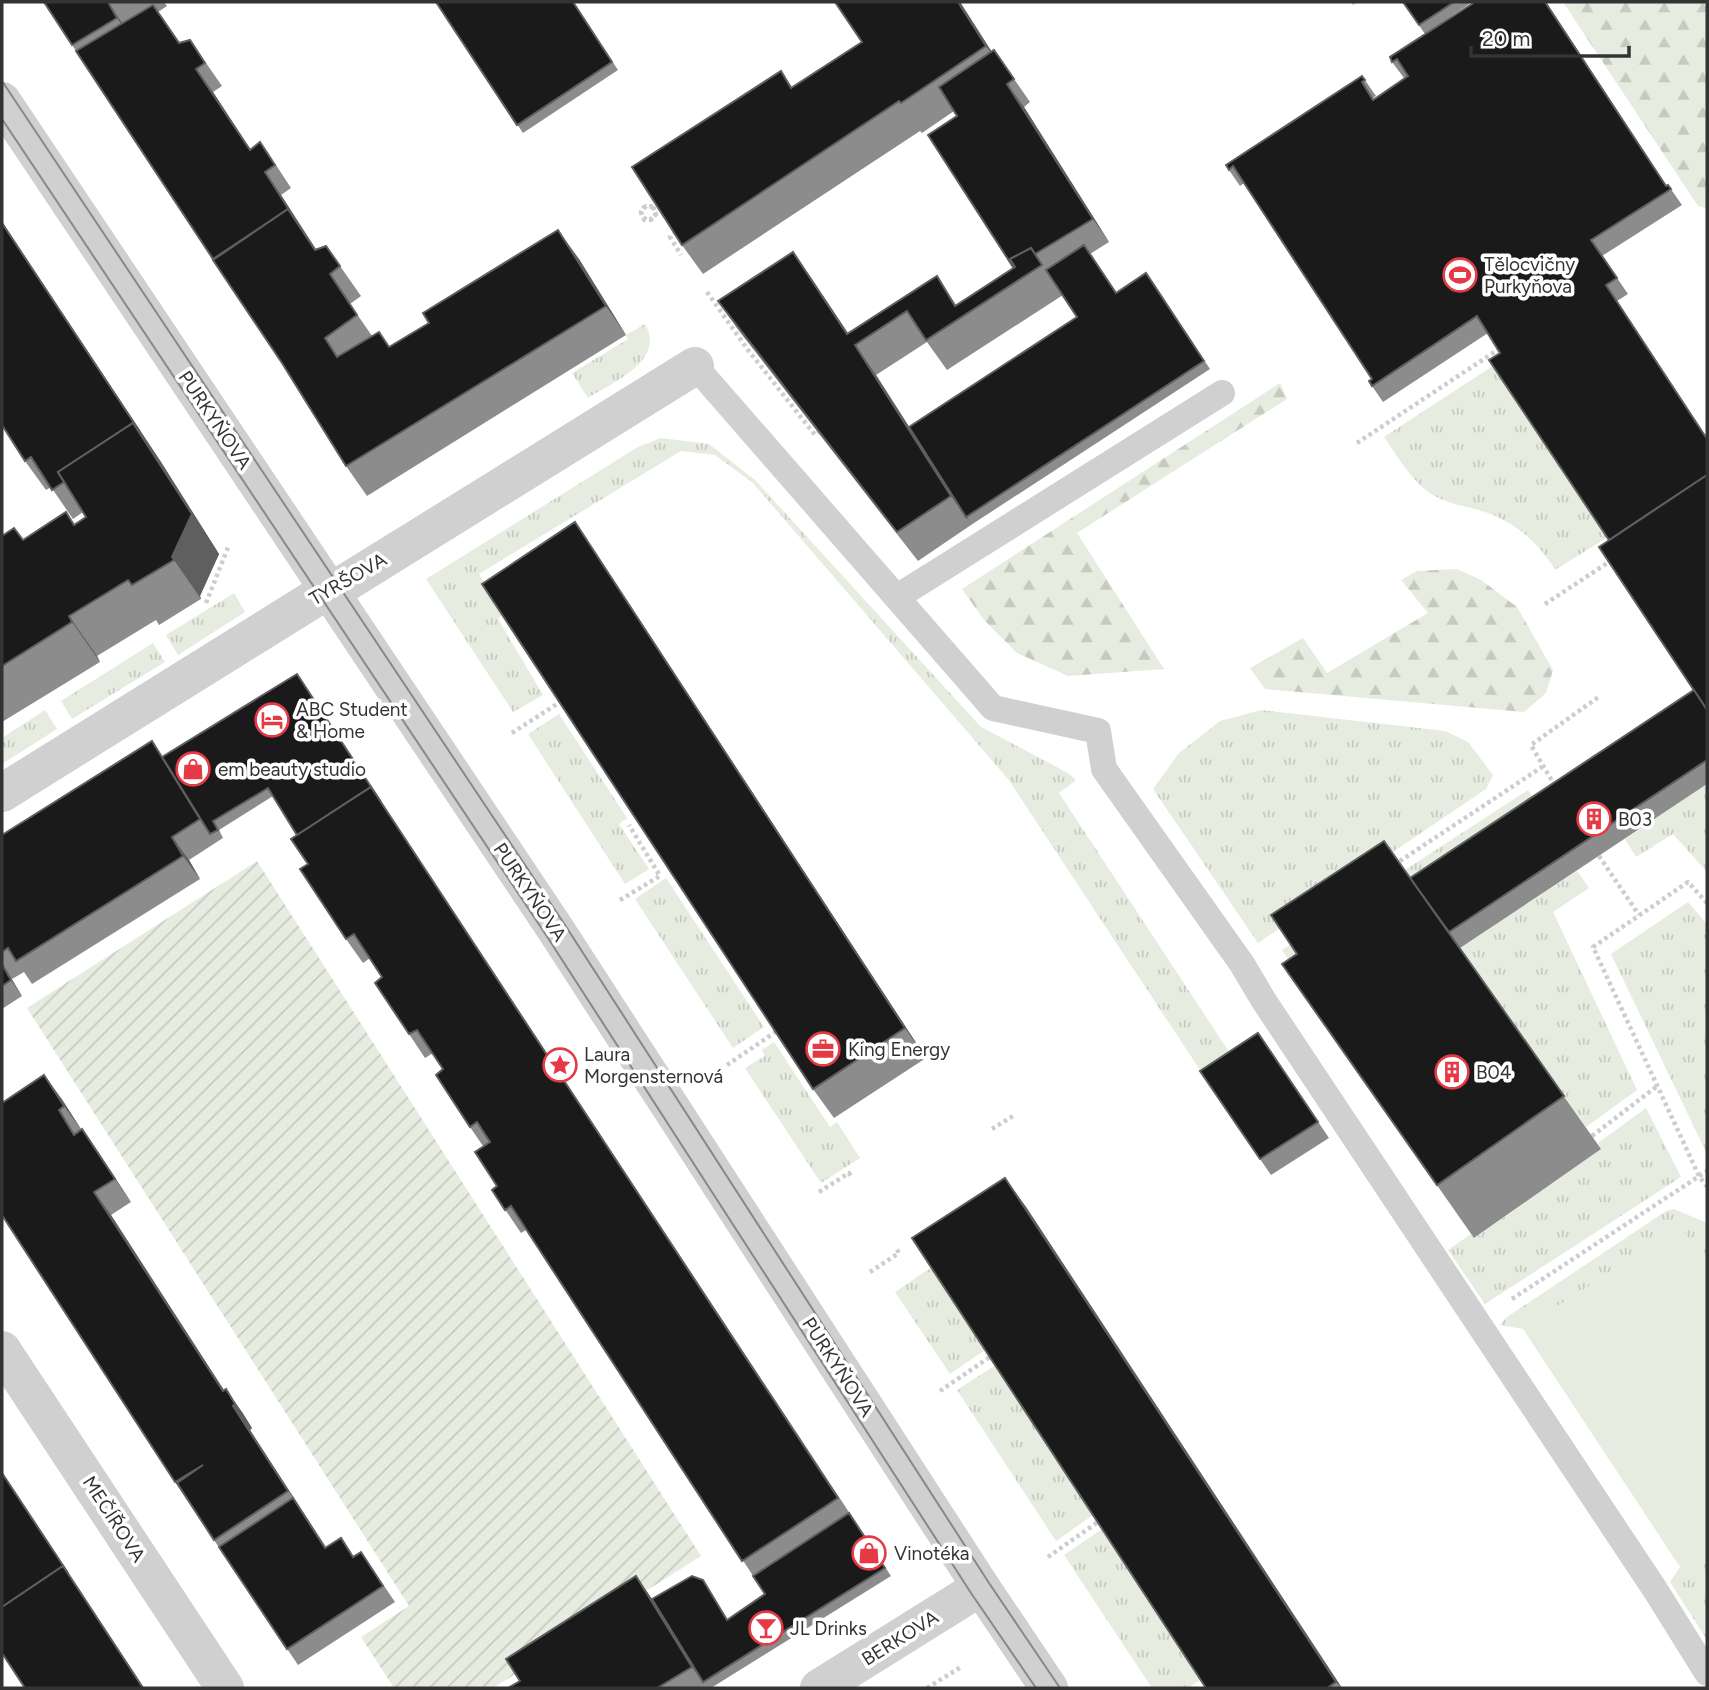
<svg xmlns="http://www.w3.org/2000/svg" width="1709" height="1690" font-family="Figtree,sans-serif">
  <defs>
    <pattern id="grass-tufts" width="24" height="20" patternUnits="userSpaceOnUse" patternTransform="scale(1.75)"><rect width="24" height="20" fill="#e6ecdf"/><path d="M3 7l-1-3M5 7V3M7 7l1-3M15 17l-1-3M17 17v-4M19 17l1-3" fill="none" stroke="#c6cbc0"/></pattern>
    <pattern id="forest-firs" width="22" height="20" patternUnits="userSpaceOnUse" patternTransform="scale(1.75)"><rect width="22" height="20" fill="#e6ecdf"/><path d="M5 1l3.5 6h-7zM16 11l3.5 6h-7z" fill="#c6cbc0"/></pattern>
    <pattern id="garden-furrows" width="10" height="10" patternUnits="userSpaceOnUse" patternTransform="scale(1.75)"><rect width="10" height="10" fill="#e6ecdf"/><path d="M-1 1l2-2M0 10L10 0M9 11l2-2" fill="none" stroke="#c6cbc0"/></pattern>
  </defs>
  <rect width="100%" height="100%" fill="#fff"/>
  <g fill="url(#grass-tufts)">
    <path d="M645,324C666,361 613,382 588,398L572,373L628,339L626,335Z"/>
    <path d="M1505,358L1608,537L1555,570C1539,543 1515,522 1485,512C1467,506 1450,505 1433,495C1411,481 1399,458 1384,437Z"/>
    <polygon points="661,438 709,444 755,480 981,727 1068,773 1076,780 1059,793 1237,1064 1208,1082 1008,779 753,483 715,455 681,451 479,574 503,614 498,619 543,695 513,712 426,579 638,447"/>
    <polygon points="234,593 245,612 178,655 166,635"/>
    <polygon points="153,643 165,662 72,719 61,701"/>
    <polygon points="45,710 57,729 2,764 2,738"/>
    <polygon points="1261,710 1445,731 1468,742 1493,775 1486,789 1258,943 1153,789 1179,753 1220,721"/>
    <polygon points="559,714 627,818 619,824 649,869 625,884 528,734"/>
    <polygon points="1707,784 1707,872 1673,834 1636,857 1625,839"/>
    <polygon points="1528,790 1539,807 1321,1009 1282,950"/>
    <polygon points="1577,871 1589,888 1553,912 1637,1090 1586,1127 1460,948"/>
    <polygon points="666,878 764,1027 733,1048 635,899"/>
    <polygon points="1688,902 1707,924 1707,1154 1611,954"/>
    <polygon points="774,1042 830,1127 837,1122 860,1158 821,1183 745,1068 765,1056 762,1050"/>
    <polygon points="1646,1108 1681,1177 1485,1304 1448,1250 1471,1234 1475,1238 1601,1149 1598,1143"/>
    <polygon points="1674,1209 1707,1223 1707,1269 1680,1227 1523,1329 1500,1325 1507,1317 1666,1211"/>
    <polygon points="932,1267 985,1350 950,1374 895,1292"/>
    <polygon points="996,1365 1093,1515 1056,1541 957,1390"/>
    <polygon points="1102,1529 1202,1679 1188,1688 1152,1688 1064,1555"/>
    <polygon points="1707,1549 1707,1640 1670,1582 1680,1567"/>
  </g>
  <g fill="url(#forest-firs)">
    <polygon points="1563,2 1707,2 1707,208 1698,206"/>
    <polygon points="1280,383 1287,399 1077,533 1164,669 1068,676 1017,653 984,620 962,589"/>
    <polygon points="1457,569 1481,580 1517,607 1553,670 1546,693 1524,712 1265,689 1250,668 1303,638 1327,673 1428,613 1401,580 1417,571"/>
  </g>
  <polygon fill="url(#garden-furrows)" points="257,861 701,1556 493,1688 394,1688 361,1637 409,1606 27,1008"/>
  <polygon fill="#e6ecdf" points="1680,1227 1707,1269 1707,1549 1680,1567 1523,1329"/>
  <g fill="none" stroke-linecap="round" stroke-linejoin="round">
    <g stroke="#cdcdcd" stroke-width="4.5" stroke-dasharray="3.5 3.5" stroke-linecap="butt">
      <polyline points="1353,2 1355,4"/>
      <polyline points="653,207 646,206 641,212 642,216 647,220 651,219 656,214 653,208 657,204"/>
      <polyline points="676,232 670,237 681,255"/>
      <polyline points="707,292 748,350 815,435 818,433"/>
      <polyline points="1357,443 1499,349"/>
      <polyline points="206,603 229,545"/>
      <polyline points="1545,604 1612,560"/>
      <polyline points="512,733 560,702"/>
      <polyline points="1555,786 1531,745 1600,696"/>
      <polyline points="1599,856 1639,915"/>
      <polyline points="1394,865 1542,767"/>
      <polyline points="620,900 660,876 629,825"/>
      <polyline points="1707,903 1688,882 1593,947 1699,1176 1707,1187"/>
      <polyline points="727,1065 777,1031"/>
      <polyline points="992,1129 1013,1116"/>
      <polyline points="1592,1136 1656,1087"/>
      <polyline points="819,1192 849,1173 851,1177"/>
      <polyline points="870,1272 899,1253 896,1248"/>
      <polyline points="1512,1299 1707,1171"/>
      <polyline points="940,1391 990,1357"/>
      <polyline points="1048,1557 1098,1522"/>
      <polyline points="927,1688 961,1667"/>
    </g>
    <g stroke="#d0d0d0" stroke-width="26">
      <polyline points="695,366 993,708 1098,731 1104,769 1242,964 1264,1001 1656,1591 1707,1673"/>
      <polyline points="897,597 1222,393"/>
    </g>
    <g stroke="#d0d0d0" stroke-width="38">
      <polyline points="2,793 320,595 339,587 695,366"/>
      <polyline points="2,1350 225,1688"/>
      <polyline points="819,1688 981,1587"/>
    </g>
    <polyline stroke="#d0d0d0" stroke-width="38" points="2,101 556,930 981,1587 1049,1688"/>
    <g stroke="#888" stroke-width="2">
      <polyline points="2,81 565,925 989,1583 1060,1688"/>
      <polyline points="2,119 546,935 971,1593 1036,1688"/>
    </g>
    <path stroke="#cdcdcd" stroke-width="4.5" stroke-dasharray="3.5 3.5" stroke-linecap="butt" d="M653,207L656,214L651,220H644L641,212C643,206 647,205 654,207"/>
  </g>
  <g fill="#8c8c8c" fill-rule="evenodd">
    <polygon points="44,2 164,2 167,6 158,12 180,43 206,63 222,86 213,92 251,150 276,165 291,188 281,195 316,249 326,246 361,296 350,304 372,336 390,347 579,259 626,335 367,496 346,466 282,363 213,260"/>
    <polygon points="436,2 573,2 618,70 523,133"/>
    <path d="M835,2H960L992,52L994,50L1030,102L1024,107L1109,242L1090,254L1116,293L1146,273L1210,369L971,525L918,561L739,331L718,301L793,252L848,334L937,276L956,305L1014,268L957,116L954,111L922,133L920,131L703,274L682,245L781,71L792,87L862,42ZM1063,295L1077,317L909,427L876,375L927,342L947,370Z"/>
    <polygon points="1403,2 1472,2 1425,34"/>
    <polygon points="1475,2 1546,2 1666,186 1668,185 1682,205 1602,256 1628,294 1617,301 1707,438 1707,784 1460,948 1443,925 1601,1149 1474,1238 1282,964 1410,878 1694,691 1609,540 1500,353 1488,333 1383,402 1372,386 1372,379 1244,183 1240,186 1229,170 1362,76 1376,96 1373,98 1374,99 1407,76 1404,78 1392,62"/>
    <polygon points="2,222 161,462 219,554 200,596 201,599 159,625 156,620 97,656 100,662 2,722 2,536 23,540 75,524 86,517 83,512 73,519 51,487 46,490 25,461"/>
    <polygon points="595,552 926,1058 834,1118 813,1089"/>
    <polygon points="297,674 891,1576 711,1688 508,1688 520,1681 636,1576 652,1599 708,1588 727,1620 765,1594 526,1230 521,1233 492,1190 497,1186 483,1146 470,1127 443,1069 433,1053 425,1058 409,1034 382,977 370,958 363,963 346,939 308,864 297,835 273,796 219,830 223,838 189,860 200,879 32,984 24,972 12,979 11,978 22,996 2,1009 2,835 152,741 162,757"/>
    <polygon points="1258,1033 1329,1138 1271,1175 1200,1071"/>
    <polygon points="61,1098 81,1129 75,1134 98,1152 131,1202 111,1215 224,1390 242,1412 252,1428 250,1430 326,1547 353,1556 361,1552 395,1602 298,1665 175,1482 2,1215"/>
    <polygon points="1005,1178 1026,1207 1342,1688 1206,1688"/>
  </g>
  <g fill="#5f5f5f">
    <polygon points="108,2 128,32 138,48 117,18"/>
    <polygon points="958,2 960,2 1007,76 986,46"/>
    <polygon points="1545,2 1546,2 1669,190"/>
    <polygon points="196,69 213,92 266,174"/>
    <polygon points="1007,84 1024,107 1109,242 1093,219"/>
    <polygon points="265,172 281,195 309,239 293,216"/>
    <polygon points="288,209 309,239 331,273 315,250"/>
    <polygon points="2,222 161,462 219,554 200,596 201,599 174,560"/>
    <polygon points="558,230 579,259 626,335 606,306"/>
    <polygon points="793,252 814,282 856,345 847,334"/>
    <polygon points="855,345 876,375 972,525 951,496"/>
    <polygon points="575,522 595,552 926,1058 905,1028"/>
    <polygon points="69,616 97,656 100,662 72,622"/>
    <polygon points="297,674 854,1521 371,787"/>
    <polygon points="172,837 189,860 200,879 183,856"/>
    <polygon points="2,964 11,978 22,996 11,980"/>
    <polygon points="44,1075 61,1098 81,1129 64,1106"/>
    <polygon points="82,1129 98,1152 131,1202 115,1179"/>
    <polygon points="1005,1178 1026,1207 1342,1688 1336,1682"/>
    <polygon points="94,1192 111,1215 234,1406 226,1389 242,1412 252,1428 250,1430 336,1564"/>
    <polygon points="2,1472 144,1688 143,1688"/>
    <polygon points="636,1576 652,1599 703,1682 692,1667"/>
  </g>
  <g fill="#1a1a1a" stroke="#5f5f5f" stroke-width="2">
    <polygon points="44,2 108,2 117,18 72,45"/>
    <polygon points="436,2 573,2 612,62 517,125"/>
    <polygon points="835,2 958,2 986,46 901,103 899,101 682,245 632,167 781,71 791,88 862,42"/>
    <polygon points="1403,2 1454,2 1419,25"/>
    <polygon points="1475,2 1545,2 1666,186 1668,185 1671,189 1591,240 1617,278 1606,285 1707,439 1707,475 1609,540 1489,360 1500,353 1477,316 1372,386 1369,381 1372,379 1233,166 1229,170 1226,165 1362,76 1365,80 1362,82 1373,100 1408,76 1397,59 1392,62 1390,57"/>
    <polygon points="153,5 179,43 190,40 205,63 196,69 250,150 260,142 275,165 265,172 293,216 288,209 213,259 76,51"/>
    <polygon points="994,50 1014,79 1007,84 1093,219 1035,254 1031,248 1010,259 1015,266 1013,267 928,135 957,116 939,87"/>
    <polygon points="288,209 315,250 326,246 340,266 330,274 357,315 325,338 337,357 379,332 389,347 429,323 423,313 558,230 606,306 346,466 282,363 213,260"/>
    <polygon points="2,223 140,432 133,423 58,472 64,482 52,490 31,457 25,461 2,425"/>
    <polygon points="1084,245 1116,293 1146,273 1204,361 966,517 909,427 1077,317 1046,270"/>
    <polygon points="1031,248 1042,265 926,340 907,311 855,345 951,496 897,532 718,301 793,252 847,334 937,276 955,306 1015,267 1010,259"/>
    <polygon points="133,423 192,514 172,557 174,560 132,585 128,580 69,616 72,622 2,666 2,536 14,528 23,540 66,512 74,525 86,517 58,472"/>
    <polygon points="1707,475 1707,710 1599,547"/>
    <polygon points="575,522 905,1028 813,1089 482,584"/>
    <polygon points="297,674 381,802 371,787 297,835 268,788 213,821 218,830 210,834 162,757"/>
    <polygon points="1694,690 1707,710 1707,760 1449,932 1410,878"/>
    <polygon points="152,741 200,819 172,837 183,856 16,961 8,948 2,952 2,835"/>
    <polygon points="371,787 838,1498 742,1561 511,1206 505,1210 492,1190 497,1186 475,1152 490,1142 477,1122 470,1127 436,1075 443,1069 417,1030 409,1034 375,983 382,977 354,934 346,939 300,869 308,864 291,839"/>
    <polygon points="1384,841 1564,1096 1437,1185 1282,964 1297,954 1271,915"/>
    <polygon points="2,964 11,980 2,986"/>
    <polygon points="1258,1033 1318,1122 1260,1159 1200,1071"/>
    <polygon points="44,1075 64,1106 59,1110 74,1135 82,1129 115,1179 94,1192 223,1391 226,1389 235,1404 233,1406 288,1491 214,1540 177,1483 203,1465 175,1482 2,1215 2,1103"/>
    <polygon points="1005,1178 1336,1682 1327,1688 1206,1688 912,1238"/>
    <polygon points="2,1473 68,1573 63,1566 2,1607"/>
    <polygon points="293,1498 325,1548 341,1538 353,1557 361,1552 383,1586 287,1649 219,1547"/>
    <polygon points="849,1513 885,1568 703,1682 652,1599 692,1576 703,1580 727,1620 765,1594 753,1576"/>
    <polygon points="63,1566 143,1688 25,1688 2,1653 2,1607"/>
    <polygon points="636,1576 692,1667 657,1688 508,1688 520,1681 506,1659"/>
  </g>
  <defs>
    <symbol id="stadium-ring" viewBox="-11 -11 22 22"><circle r="9.5" fill="#fff" stroke="#e63946" stroke-width="1.5"/><path d="M0-5a6.5 5 0 1 0 0 10a6.5 5 0 1 0 0-10ZM-3.5-1.8h7v3.6h-7Z" fill="#e63946"/></symbol>
    <symbol id="hotel-ring" viewBox="-11 -11 22 22"><circle r="9.5" fill="#fff" stroke="#e63946" stroke-width="1.5"/><path d="M-6-4.5h1.5V1H6V5H4.5V3h-9V5H-6ZM-4 0a1.8 1.8 0 1 1 3.6 0ZM.5 0V-2.5h3Q6-2.5 6 0Z" fill="#e63946"/></symbol>
    <symbol id="shop-ring" viewBox="-11 -11 22 22"><circle r="9.5" fill="#fff" stroke="#e63946" stroke-width="1.5"/><path d="M-5-2.5h2.3a2.7 3.5 0 0 1 5.4 0H5L5.5 6h-11ZM-1.5-2.5h3a1.5 2.3 0 0 0-3 0Z" fill="#e63946"/></symbol>
    <symbol id="building-ring" viewBox="-11 -11 22 22"><circle r="9.5" fill="#fff" stroke="#e63946" stroke-width="1.5"/><path d="M-4-6H4V6H1V3H-1V6H-4ZM-2.5-4.3h1.7v1.8h-1.7ZM.8-4.3h1.7v1.8H.8ZM-2.5-1h1.7V.8h-1.7ZM.8-1h1.7V.8H.8Z" fill="#e63946"/></symbol>
    <symbol id="office-ring" viewBox="-11 -11 22 22"><circle r="9.5" fill="#fff" stroke="#e63946" stroke-width="1.5"/><path d="M-6-3h4V-5.5h4V-3h4V5H-6ZM-1-4.5V-3h2v-1.5ZM-6 0V1H6V0Z" fill="#e63946"/></symbol>
    <symbol id="sight-ring" viewBox="-11 -11 22 22"><circle r="9.5" fill="#fff" stroke="#e63946" stroke-width="1.5"/><path d="M0-6L1.8-2.2L6-1.7L2.9 1.2L3.7 5.4L0 3.3L-3.7 5.4L-2.9 1.2L-6-1.7L-1.8-2.2Z" fill="#e63946"/></symbol>
    <symbol id="bar-ring" viewBox="-11 -11 22 22"><circle r="9.5" fill="#fff" stroke="#e63946" stroke-width="1.5"/><path d="M-6-5H6L.8 .8V4.5H3.5V6h-7V4.5H-.8V.8Z" fill="#e63946"/></symbol>
  </defs>
  <g fill-rule="evenodd">
    <use href="#stadium-ring" x="1441" y="256" width="38" height="38"/>
    <use href="#hotel-ring" x="253" y="701" width="38" height="38"/>
    <use href="#shop-ring" x="174" y="750" width="38" height="38"/>
    <use href="#building-ring" x="1575" y="800" width="38" height="38"/>
    <use href="#office-ring" x="804" y="1030" width="38" height="38"/>
    <use href="#sight-ring" x="541" y="1046" width="38" height="38"/>
    <use href="#building-ring" x="1433" y="1053" width="38" height="38"/>
    <use href="#shop-ring" x="850" y="1534" width="38" height="38"/>
    <use href="#bar-ring" x="747" y="1609" width="38" height="38"/>
  </g>
  <g text-anchor="middle" dominant-baseline="central" stroke-width="7" stroke-linejoin="round" paint-order="stroke">
    <g font-size="19" fill="#333" stroke="#fff" text-anchor="start">
      <text x="1484" y="264">Tělocvičny<tspan x="1484" dy="22">Purkyňova</tspan></text>
      <text x="296" y="709">ABC Student<tspan x="296" dy="22">&amp; Home</tspan></text>
      <text x="218" y="769">em beauty studio</text>
      <text x="1618" y="819">B03</text>
      <text x="848" y="1049">King Energy</text>
      <text x="584" y="1054">Laura<tspan x="584" dy="22">Morgensternová</tspan></text>
      <text x="1476" y="1072">B04</text>
      <text x="894" y="1553">Vinotéka</text>
      <text x="790" y="1628">JL Drinks</text>
    </g>
    <g font-size="19" fill="#333" stroke="#fff">
      <text transform="translate(215 420) rotate(56)">PURKYŇOVA</text>
      <text transform="translate(348 579) rotate(-30)">TYRŠOVA</text>
      <text transform="translate(530 892) rotate(56)">PURKYŇOVA</text>
      <text transform="translate(838 1367) rotate(57)">PURKYŇOVA</text>
      <text transform="translate(114 1519) rotate(57)">MEČÍŘOVA</text>
      <text transform="translate(900 1638) rotate(-32)">BERKOVA</text>
    </g>
  </g>
  <rect width="1709" height="1690" fill="none" stroke="#333333" stroke-width="7"/>
  <path d="M1471 46v10h158v-10" fill="none" stroke="#333333" stroke-width="3.5"/>
  <text x="1482" y="46" font-size="21" fill="#333333" stroke="#ffffff" stroke-width="5" paint-order="stroke">20 m</text>
</svg>
